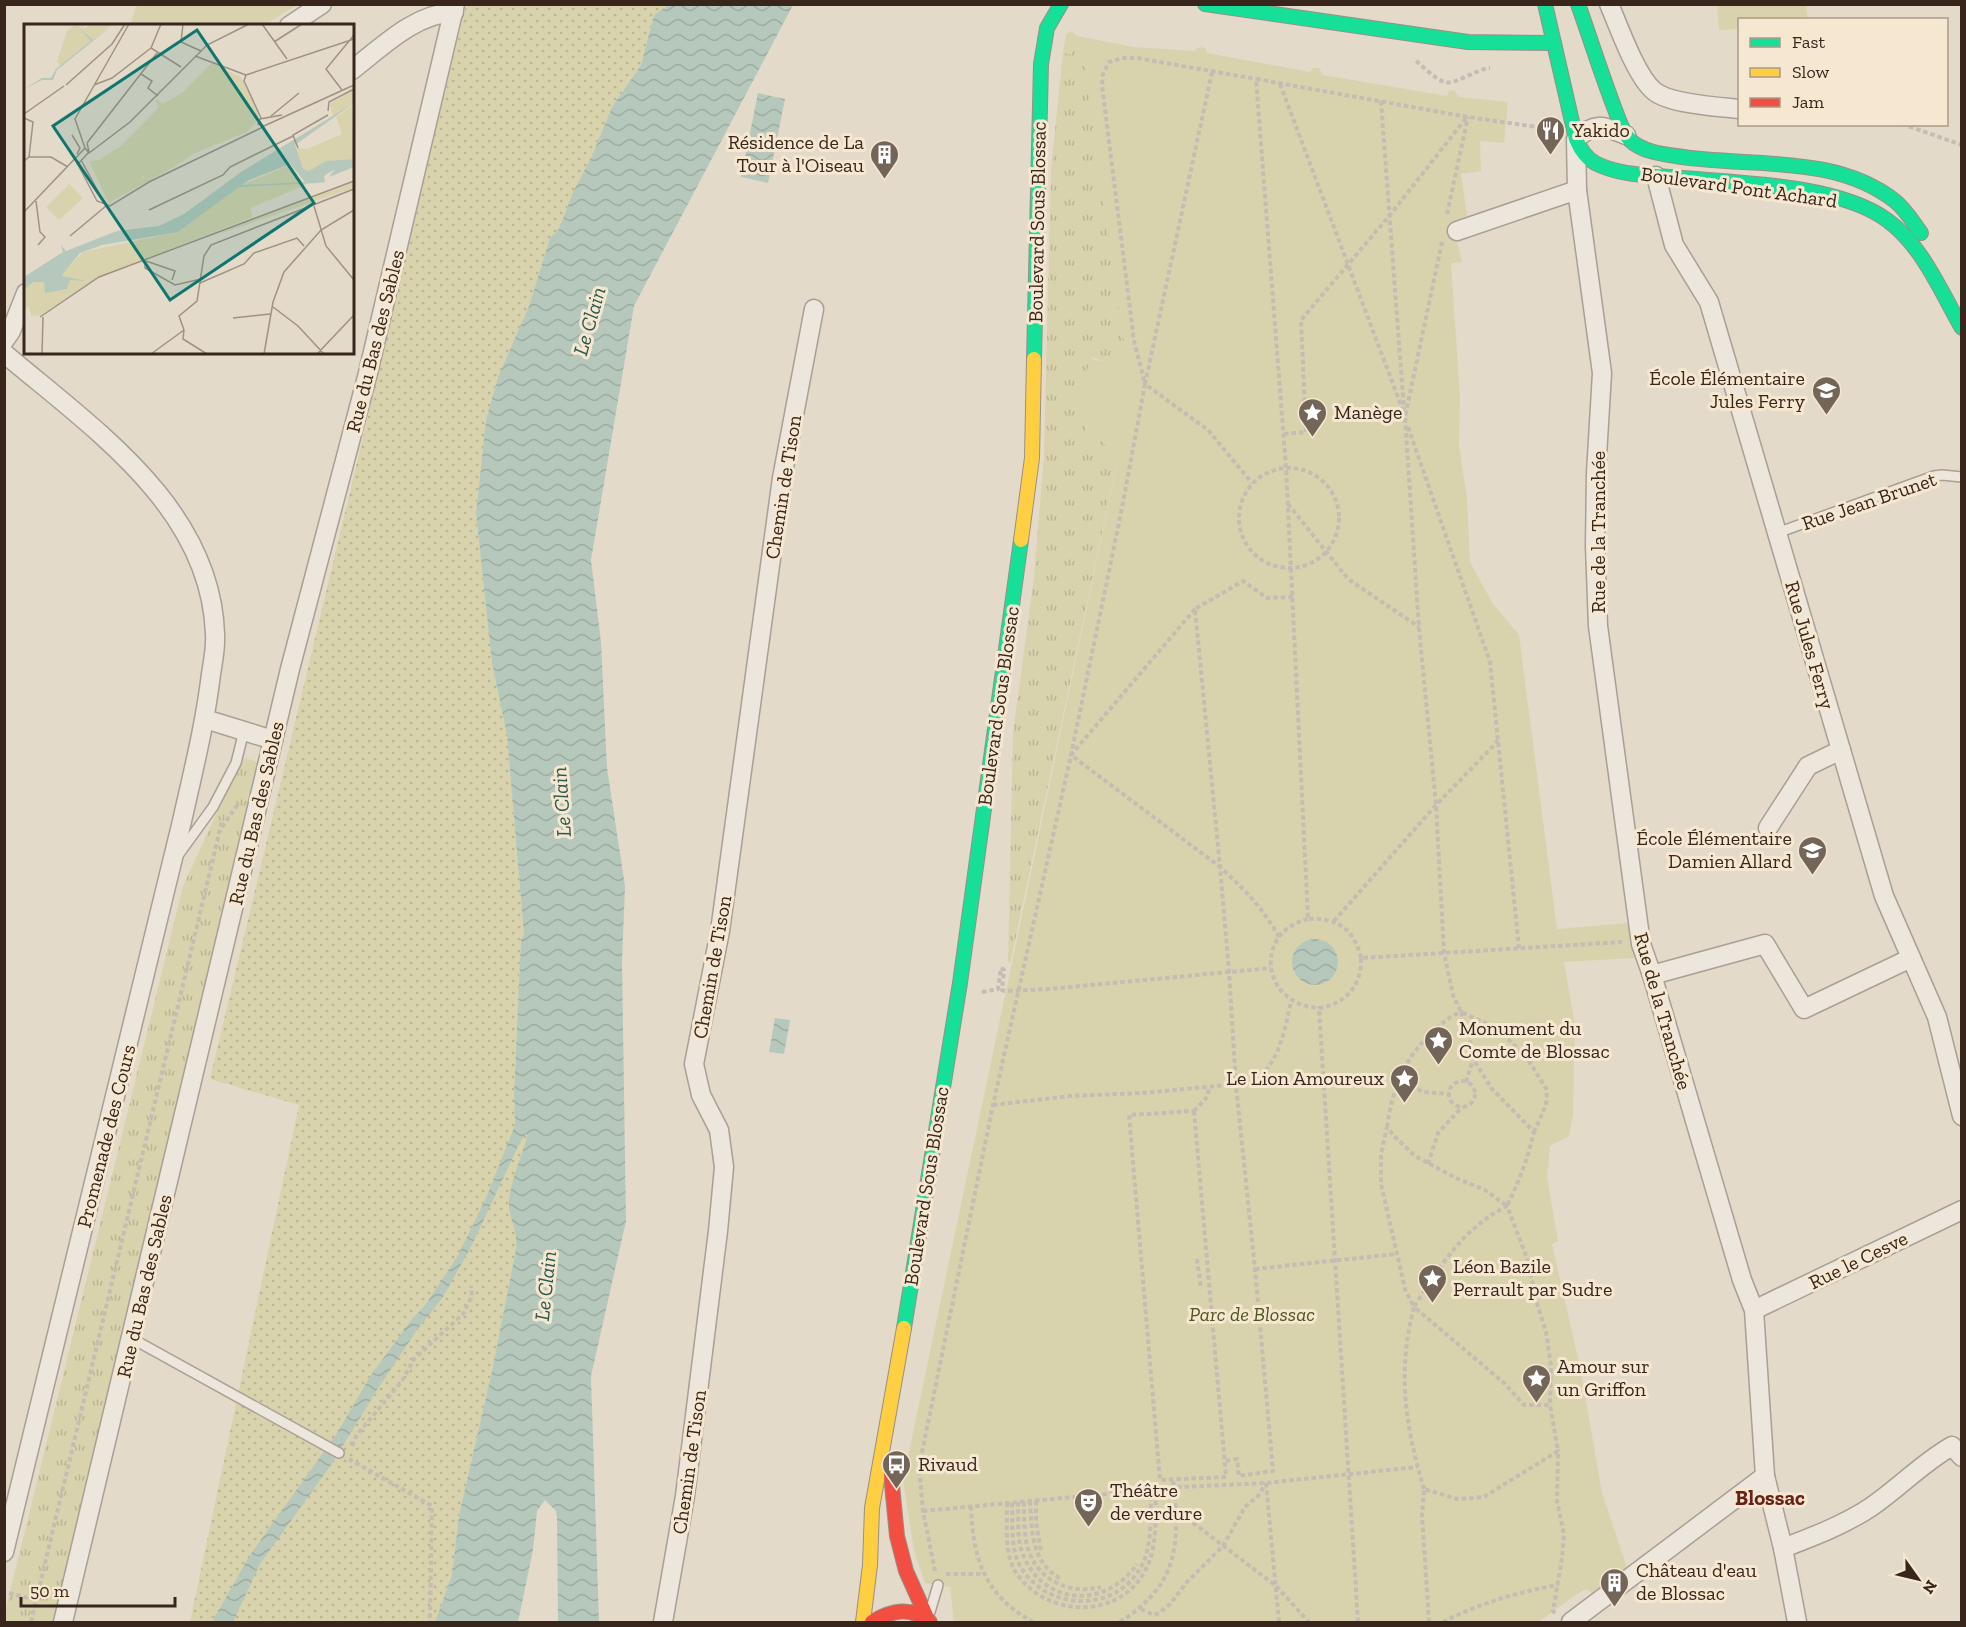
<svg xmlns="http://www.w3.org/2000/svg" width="1966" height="1627" font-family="'Zilla Slab',serif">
  <defs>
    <pattern id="grass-tufts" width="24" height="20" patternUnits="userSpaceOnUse" patternTransform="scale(1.5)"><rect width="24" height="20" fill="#d8d3ac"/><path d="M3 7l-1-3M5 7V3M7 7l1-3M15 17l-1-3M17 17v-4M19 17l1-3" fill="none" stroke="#bab593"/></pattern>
    <pattern id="garden-dots" width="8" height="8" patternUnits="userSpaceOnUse" patternTransform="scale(1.5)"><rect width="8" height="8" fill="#d8d3ac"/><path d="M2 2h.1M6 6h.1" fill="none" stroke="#bab593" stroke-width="1.8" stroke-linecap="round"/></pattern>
    <pattern id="water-waves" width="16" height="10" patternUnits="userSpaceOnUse" patternTransform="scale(1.5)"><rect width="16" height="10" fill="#b6c8bb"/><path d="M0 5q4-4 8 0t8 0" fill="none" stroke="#9daca0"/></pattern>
  </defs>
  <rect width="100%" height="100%" fill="#e4daca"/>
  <g fill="url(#grass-tufts)">
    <path d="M1074,48L1082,49L1125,348L1103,361L1091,357L1087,441C1100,436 1109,443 1109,456L1118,458L1010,964L1008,961L1013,732L1034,577L1044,455L1051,169L1063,52L1071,54Z"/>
    <polygon points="245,758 258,762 131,1306 54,1622 5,1622 5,1612 183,886 239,765"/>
  </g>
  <g fill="#d8d3ac">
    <polygon points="137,4 297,4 297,5 264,25 130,25"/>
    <polygon points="1717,5 1806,5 1808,19 1740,20 1739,29 1719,30"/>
    <path d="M1071,31L1077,36L1134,47L1195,51L1197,48L1201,47L1206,49L1207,53L1310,72L1313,68H1319L1323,75L1447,96L1449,91L1454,90L1459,97L1508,102L1504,143L1480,141L1481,171L1461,174L1467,216L1456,220L1457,242L1462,262L1451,263L1460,397L1459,445L1467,499L1470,562L1493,604L1519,635L1557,929L1628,923L1635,958L1564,962L1575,1025L1573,1115L1569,1136L1550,1146L1547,1177L1558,1241L1552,1244L1580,1367L1602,1493L1627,1568L1593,1594L1587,1589L1580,1592L1538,1622H954L950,1587L925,1583L914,1551L903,1480L1118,459L1109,456C1109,443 1099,436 1087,441L1081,400L1090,357L1094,360L1103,361L1113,355L1116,349L1125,348L1082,49L1074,48L1073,52L1068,55L1063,52L1066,34Z"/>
  </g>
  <polygon fill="url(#garden-dots)" points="466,5 668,5 654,15 641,65 612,107 591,158 573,192 559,229 550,238 529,306 498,377 486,420 476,513 492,663 507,735 524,936 521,939 514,1094 515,1125 527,1137 510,1197 518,1237 516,1249 492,1371 459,1515 452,1575 435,1622 190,1622 299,1105 210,1079"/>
  <g fill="url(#water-waves)">
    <path d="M668,5H793L634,306L591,560L601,642L607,768L625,886L622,962L626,1221L591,1376L599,1622H558L557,1517L556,1511L545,1500L537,1511L533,1550L518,1622H435L452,1575L459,1515L492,1371L516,1249C518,1231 511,1223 509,1207C508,1187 522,1156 527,1137L526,1134L520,1142L471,1247L443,1297L417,1330L377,1390L331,1465L260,1564L233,1622H212L250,1555L337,1433L371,1375L412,1319L426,1304L457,1257L486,1198L515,1125L514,1094L521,939L524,935L507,735L492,663L476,513L486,420L498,377L529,306L550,238L559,229L573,192L591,158L612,107L641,65L654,15Z"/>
    <polygon points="758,93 785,99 768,183 741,177"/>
    <circle cx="1315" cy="962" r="23"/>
    <polygon points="775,1018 790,1020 784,1054 769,1052"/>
  </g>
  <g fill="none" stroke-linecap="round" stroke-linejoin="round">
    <defs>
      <g id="lane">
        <polyline points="1777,533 1934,476 1942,475 1962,477"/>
        <polyline points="179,854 213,807 236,763 244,731"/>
        <polyline points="131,1338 339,1453"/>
        <polyline points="930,1612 938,1585"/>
      </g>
      <g id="street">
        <path d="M1609,4C1619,27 1636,76 1654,91C1669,104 1719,107 1740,109"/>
        <polyline points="289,26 322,4"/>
        <path d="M352,70C382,47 414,14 454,12"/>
        <path d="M1626,135C1603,126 1596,121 1576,139L1577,190L1602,373L1596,473L1595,546L1598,626L1641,944L1652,975L1742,1280L1754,1310L1765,1476L1783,1548L1797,1622"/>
        <polyline points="1656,176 1674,245 1709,302 1884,896 1937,1017 1962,1116"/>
        <polyline points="1457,231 1577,190"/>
        <polyline points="4,341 11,331 26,293"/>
        <path d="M4,353C92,428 211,507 215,634C216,647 213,661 211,674C205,724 193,772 182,821L4,1552"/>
        <polyline points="205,719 273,740"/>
        <polyline points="1768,828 1808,766 1841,750"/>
        <polyline points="1652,975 1765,944 1804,1009 1911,958"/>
        <polyline points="1754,1310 1962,1210"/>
        <path d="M1783,1548C1812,1537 1844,1525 1871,1507C1899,1488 1922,1463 1952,1446L1962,1457"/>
        <polyline points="63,1622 290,669 368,373 455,4"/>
        <polyline points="663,1622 685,1496 718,1231 724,1167 719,1130 701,1095 694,1064 720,931 782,478 814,309"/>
        <polyline points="1571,1622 1765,1476"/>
      </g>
      <g id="fast">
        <polyline points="1205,4 1468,42 1554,43"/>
        <path d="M1545,4L1576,139C1580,149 1586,158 1595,163C1618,175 1646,175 1671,177C1733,183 1836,183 1887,220C1922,245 1941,292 1962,328"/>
        <path d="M1578,4C1590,38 1601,73 1614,107C1618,117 1622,132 1630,140C1641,151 1661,154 1676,156C1748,168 1834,153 1895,201C1906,210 1913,222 1921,233"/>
        <polyline points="1034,359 1041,64 1047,28 1061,4"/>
        <polyline points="904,1328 960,983 1021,540"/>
      </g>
      <g id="slow">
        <polyline points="1021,540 1032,458 1034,359"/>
        <polyline points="863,1622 870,1565 872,1508 904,1328"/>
      </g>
      <g id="jam">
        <polyline points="890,1464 897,1536 906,1571 928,1620"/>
        <path d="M872,1622C892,1610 911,1606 930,1622"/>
      </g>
    </defs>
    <use href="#lane" stroke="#a99f94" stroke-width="12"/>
    <use href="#street" stroke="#a99f94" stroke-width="21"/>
    <use href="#fast" stroke="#998f84" stroke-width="16"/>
    <use href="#slow" stroke="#998f84" stroke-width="16"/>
    <use href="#jam" stroke="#998f84" stroke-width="16"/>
    <g stroke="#c5bcb3" stroke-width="4" stroke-dasharray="4.5 3" stroke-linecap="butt">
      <path d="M1416,61C1424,67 1434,78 1444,82C1454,86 1476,69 1490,68"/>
      <polyline points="1212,72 1145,384 1208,430 1252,483"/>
      <polyline points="1280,84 1405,416"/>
      <polyline points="1381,101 1404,410"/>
      <polyline points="1843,124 1871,124"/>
      <polyline points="1902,124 1962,145"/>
      <polyline points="1447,214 1468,117"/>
      <polyline points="1442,242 1405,417 1419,628 1436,805 1444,953 1453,995 1461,1012 1485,1023 1507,1038 1527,1058 1547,1090 1546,1105 1534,1132"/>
      <polyline points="1408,427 1490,662 1519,948"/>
      <polyline points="1284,434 1306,432 1301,320 1390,215 1467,117"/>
      <circle cx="1289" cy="518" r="50"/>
      <polyline points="1288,504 1348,579 1419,627"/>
      <polyline points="1195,609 1071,755 1220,867 1229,971 1236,1086 1255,1269 1273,1471 1239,1476 1237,1459 1225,1461"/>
      <polyline points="222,827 238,804"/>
      <path d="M1308,919C1252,933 1262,1005 1319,1008"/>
      <polyline points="1334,921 1436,805 1498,741"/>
      <path d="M1279,937C1262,907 1245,890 1220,867L1195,609L1243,581L1267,598L1293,597"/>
      <path d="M1361,958C1354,929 1337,917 1308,919L1286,468L1256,79L1468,117L1551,129"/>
      <polyline points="982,992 998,989 1001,968 1004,970 1002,990 1005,991 1049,989 1271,968"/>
      <polyline points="1398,1078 1423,1092 1450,1094"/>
      <circle cx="1462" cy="1094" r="13"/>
      <polyline points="1466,1082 1473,1060"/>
      <path d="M993,1105L1070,1096L1143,1093L1248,1083C1278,1071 1285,1030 1291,1001"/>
      <polygon points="1194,1111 1226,1477 1160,1480 1129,1115"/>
      <polyline points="1194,1111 1208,1096 1209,1087"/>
      <path d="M1387,1127C1393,1087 1403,1059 1434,1031C1442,1023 1450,1016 1461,1012L1469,1035L1473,1059L1492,1089L1534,1132C1528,1158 1519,1181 1507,1206L1485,1190L1456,1178L1415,1156L1395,1137L1387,1127L1381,1154V1184L1405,1289L1414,1307C1441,1265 1462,1229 1507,1206L1528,1261L1536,1300L1546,1332L1551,1366L1550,1405"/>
      <polyline points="1428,1164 1438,1133 1462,1107"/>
      <polyline points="1197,1259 1201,1289"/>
      <polyline points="1255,1269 1396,1254"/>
      <polyline points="352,1446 356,1436 402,1381 414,1359 463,1314 472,1296 471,1286"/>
      <polyline points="349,1459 432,1506 430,1622"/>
      <polyline points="1266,1483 1279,1622"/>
      <path d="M1424,1489C1405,1425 1397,1372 1414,1307L1504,1383L1524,1405H1550L1558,1451"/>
      <path d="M1030,1501C1032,1532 1031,1562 1061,1579"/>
      <polyline points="1036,1501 1036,1522 1041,1551"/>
      <path d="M1018,1502C1019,1520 1016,1540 1024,1557C1046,1607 1107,1608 1137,1564"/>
      <path d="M1024,1502C1024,1514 1024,1527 1026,1540C1032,1577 1066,1596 1101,1587"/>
      <path d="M1007,1503C1007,1524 1004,1552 1015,1571C1045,1619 1122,1621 1147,1567C1158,1543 1155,1515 1156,1490"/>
      <path d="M1012,1503C1013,1523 1010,1547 1020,1566C1046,1611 1115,1614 1141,1567C1153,1545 1150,1515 1151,1490"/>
      <path d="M971,1506C973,1559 984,1595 1033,1622"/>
      <polyline points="1175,1509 1276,1586 1309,1622"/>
      <polyline points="923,1511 1181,1487 1266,1483 1417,1467"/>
      <polyline points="935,1571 923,1511 919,1467 993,1105 1071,755 1121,513 1145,384 1134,341 1102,85 1103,74 1109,62 1122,58 1137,58 1256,79"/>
      <polyline points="946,1574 983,1574"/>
      <polyline points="9,1593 36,1600"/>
      <polyline points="1141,1609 1154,1615 1159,1613 1170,1604 1187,1582 1223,1546 1245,1507 1259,1495 1266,1483"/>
      <polyline points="31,1622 222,821"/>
      <path d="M1120,1622C1179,1584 1180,1545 1173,1480"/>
      <path d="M1358,1622L1319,1008C1346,1004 1362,985 1361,958L1622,942"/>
      <polyline points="1429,1622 1422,1515 1424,1489 1457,1499 1484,1497 1558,1451 1557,1501 1564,1535 1562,1558 1553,1611 1555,1613"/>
      <path d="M1443,1622C1480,1603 1518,1592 1558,1585"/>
    </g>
    <use href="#lane" stroke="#ece6dd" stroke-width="9"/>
    <use href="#street" stroke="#ece6dd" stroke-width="18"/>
    <use href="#fast" stroke="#16e098" stroke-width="14"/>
    <use href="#slow" stroke="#ffcf43" stroke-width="14"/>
    <use href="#jam" stroke="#f24e42" stroke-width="14"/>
  </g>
  <defs>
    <symbol id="restaurant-pin" viewBox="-11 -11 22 30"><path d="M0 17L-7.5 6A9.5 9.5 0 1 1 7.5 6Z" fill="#746559" stroke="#f6e7d0"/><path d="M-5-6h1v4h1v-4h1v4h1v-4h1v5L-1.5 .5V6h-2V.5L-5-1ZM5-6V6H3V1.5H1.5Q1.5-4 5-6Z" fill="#fff"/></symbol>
    <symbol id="building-pin" viewBox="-11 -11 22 30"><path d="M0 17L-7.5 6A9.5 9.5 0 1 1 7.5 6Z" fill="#746559" stroke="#f6e7d0"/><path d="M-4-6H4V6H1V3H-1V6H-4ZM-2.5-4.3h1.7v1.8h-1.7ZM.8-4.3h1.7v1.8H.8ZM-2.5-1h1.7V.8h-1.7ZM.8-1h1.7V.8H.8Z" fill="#fff"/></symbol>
    <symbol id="school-pin" viewBox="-11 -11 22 30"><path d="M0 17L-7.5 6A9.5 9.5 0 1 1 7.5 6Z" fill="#746559" stroke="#f6e7d0"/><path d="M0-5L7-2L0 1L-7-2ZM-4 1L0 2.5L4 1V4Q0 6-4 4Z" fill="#fff"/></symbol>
    <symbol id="sight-pin" viewBox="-11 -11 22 30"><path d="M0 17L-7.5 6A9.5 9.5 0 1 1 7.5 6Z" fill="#746559" stroke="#f6e7d0"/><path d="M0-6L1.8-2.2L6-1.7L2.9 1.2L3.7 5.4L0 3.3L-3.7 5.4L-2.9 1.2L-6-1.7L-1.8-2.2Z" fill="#fff"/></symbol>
    <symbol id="bus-pin" viewBox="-11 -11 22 30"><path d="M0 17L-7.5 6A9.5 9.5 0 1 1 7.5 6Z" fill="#746559" stroke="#f6e7d0"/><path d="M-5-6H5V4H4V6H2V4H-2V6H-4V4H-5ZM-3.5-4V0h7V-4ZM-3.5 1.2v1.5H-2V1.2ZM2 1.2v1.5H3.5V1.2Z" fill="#fff"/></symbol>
    <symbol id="theatre-pin" viewBox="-11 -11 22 30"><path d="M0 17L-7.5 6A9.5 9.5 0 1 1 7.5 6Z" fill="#746559" stroke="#f6e7d0"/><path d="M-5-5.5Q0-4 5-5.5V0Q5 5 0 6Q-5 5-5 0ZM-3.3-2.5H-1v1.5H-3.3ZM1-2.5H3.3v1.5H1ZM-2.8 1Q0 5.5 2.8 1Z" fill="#fff"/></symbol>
  </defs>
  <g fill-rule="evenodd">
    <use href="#restaurant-pin" x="1534" y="114" width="33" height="45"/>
    <use href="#building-pin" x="868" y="138" width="33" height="45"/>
    <use href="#school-pin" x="1810" y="374" width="33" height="45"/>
    <use href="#sight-pin" x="1296" y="396" width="33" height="45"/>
    <use href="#school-pin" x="1796" y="834" width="33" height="45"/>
    <use href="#sight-pin" x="1422" y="1024" width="33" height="45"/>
    <use href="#sight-pin" x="1388" y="1062" width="33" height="45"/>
    <use href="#sight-pin" x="1416" y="1262" width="33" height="45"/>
    <use href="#sight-pin" x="1520" y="1362" width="33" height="45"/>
    <use href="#bus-pin" x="880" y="1448" width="33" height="45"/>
    <use href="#theatre-pin" x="1072" y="1486" width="33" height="45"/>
    <use href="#building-pin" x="1598" y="1566" width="33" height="45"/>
  </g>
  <g text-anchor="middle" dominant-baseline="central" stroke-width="6" stroke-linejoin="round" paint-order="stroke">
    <g font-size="20" fill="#38261c" stroke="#f6e7d0" text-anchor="start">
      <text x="1572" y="130">Yakido</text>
      <text x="864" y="142" text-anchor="end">Résidence de La<tspan x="864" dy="23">Tour à l'Oiseau</tspan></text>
      <text x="1805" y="378" text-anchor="end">École Élémentaire<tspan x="1805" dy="23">Jules Ferry</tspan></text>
      <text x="1334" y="412">Manège</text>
      <text x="1792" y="838" text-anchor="end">École Élémentaire<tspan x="1792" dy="23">Damien Allard</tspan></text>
      <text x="1459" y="1028">Monument du<tspan x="1459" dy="23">Comte de Blossac</tspan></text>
      <text x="1384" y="1078" text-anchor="end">Le Lion Amoureux</text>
      <text x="1453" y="1266">Léon Bazile<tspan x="1453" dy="23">Perrault par Sudre</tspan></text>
      <text x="1557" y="1366">Amour sur<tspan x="1557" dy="23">un Griffon</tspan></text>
      <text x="918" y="1464">Rivaud</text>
      <text x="1110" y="1490">Théâtre<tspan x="1110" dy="23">de verdure</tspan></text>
      <text x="1636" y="1570">Château d'eau<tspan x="1636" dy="23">de Blossac</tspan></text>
    </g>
    <g font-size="20" fill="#38261c" stroke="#f6e7d0">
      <text transform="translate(1739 187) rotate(8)">Boulevard Pont Achard</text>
      <text transform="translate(1037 222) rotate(-89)">Boulevard Sous Blossac</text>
      <text transform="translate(375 341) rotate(-76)">Rue du Bas des Sables</text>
      <text transform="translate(783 487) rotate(-81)">Chemin de Tison</text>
      <text transform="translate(1869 501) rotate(-19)">Rue Jean Brunet</text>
      <text transform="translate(1598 532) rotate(-90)">Rue de la Tranchée</text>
      <text transform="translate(1810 645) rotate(74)">Rue Jules Ferry</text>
      <text transform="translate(998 706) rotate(-82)">Boulevard Sous Blossac</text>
      <text transform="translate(256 813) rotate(-77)">Rue du Bas des Sables</text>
      <text transform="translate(712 967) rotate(-80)">Chemin de Tison</text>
      <text transform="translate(1663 1011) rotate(74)">Rue de la Tranchée</text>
      <text transform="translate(106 1136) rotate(-76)">Promenade des Cours</text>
      <text transform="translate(926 1186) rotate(-81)">Boulevard Sous Blossac</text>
      <text transform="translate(1858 1260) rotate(-26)">Rue le Cesve</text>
      <text transform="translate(144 1286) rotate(-77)">Rue du Bas des Sables</text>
      <text transform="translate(689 1462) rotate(-82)">Chemin de Tison</text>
    </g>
    <g font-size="20" font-style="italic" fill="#4e5522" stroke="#f6e7d0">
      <text x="1252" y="1314">Parc de Blossac</text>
    </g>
    <g font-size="21" font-style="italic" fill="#2b5850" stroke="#f6e7d0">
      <text transform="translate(589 321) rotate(-74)">Le Clain</text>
      <text transform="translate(561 802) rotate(-94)">Le Clain</text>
      <text transform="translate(545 1286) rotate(-84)">Le Clain</text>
    </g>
    <g font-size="21" font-weight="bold" fill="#66211a" stroke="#f6e7d0">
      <text x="1770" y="1497">Blossac</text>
    </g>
  </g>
  <g transform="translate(24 24)">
    <rect width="330" height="330" fill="#e4daca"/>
    <path d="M52,0L68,17L36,42L33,37L43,7ZM54,0L61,4L67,0H88L69,16ZM330,66V79L309,92L306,80ZM171,129L150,143L86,178L110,156L120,154V150ZM330,158V164L198,209V208Z" fill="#d8d3ac"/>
    <path d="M188,39L217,53L235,91L231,100L223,108L120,150L117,157L110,156L85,180L65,137L75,136L98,121L135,83L131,77L133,75L138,80L158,69ZM328,82L330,135L302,137L285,147L279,145L272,124L283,125L318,110L312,93ZM45,160L59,174L35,196L22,183Z" fill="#d8d3ac"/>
    <path d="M266,141L282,161L226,184L229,193L74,253L17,291L7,292L5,282L0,286V260L38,250L59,228L154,208L215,162Z" fill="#d8d3ac"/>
    <path d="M52,0L69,16L90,0L33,46L29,56H18L0,65L18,54H27L32,45L67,17ZM330,79L271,121L279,145L285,147L302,137L330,135V143L305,153L311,145L300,152L301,158L294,159L215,163L154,208L78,221L56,229L37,252L62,257L46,256L43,265L21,269L20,258H9L0,266V253L39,228L37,221L42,227L93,207L135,202L160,190L217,148ZM266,140L281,158L218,161L225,156Z" fill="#b6c8bb" fill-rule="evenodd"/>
    <path fill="none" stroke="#9f9284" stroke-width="1.5" d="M159,0L157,18L177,27M238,0L263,35M250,18L278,0M127,24L157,43M127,24L137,0M171,32L222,51M117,50L128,57L124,64L134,72M222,51L330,15M222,51L220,57L237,94M42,61L88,20L101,0M70,61L88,54L127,24M318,66L302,45L330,11M304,87L305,78L330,65M0,90L40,62M247,92L275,69M0,94L9,98L5,133M240,102L330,61M240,102L234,100L236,95L258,91M48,111L56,124L53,130M63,119L133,29M61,124L65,129L106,98L183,21L225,0M274,124L269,111L304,91M57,136L82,182M0,137L5,133H27L44,143M52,137L73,177L86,182L125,158L239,103M53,141L65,128L63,119M12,177L16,208L21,213L14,221M290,182L302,222L330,256M125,186L199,151L206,143L269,112M0,188L61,124L51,95L105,0M46,212L82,182M121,237V244L151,261L177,255M122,237L151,247L148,256M176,259L220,240L230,229L273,214L280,222M249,283L274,302L300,330M16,293L75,253L330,157M209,294L246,290M160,306L155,292L173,277L180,232L187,221L330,165M160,306L159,315L183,330M18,330L19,293M127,330L160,306M240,330L249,278L260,248L297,206L330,186M293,330L330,291"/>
    <path fill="#0f766e" fill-opacity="0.15" stroke="#0f766e" stroke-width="3" d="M173,6L290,179L146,276L29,102Z"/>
    <rect width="330" height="330" fill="none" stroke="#38261c" stroke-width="3"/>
  </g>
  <rect width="1966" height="1627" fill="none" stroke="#38261c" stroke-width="12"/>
  <rect x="1738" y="18" width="210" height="108" fill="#f6e7d0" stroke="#aa9a88" stroke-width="1.5"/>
  <rect x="1750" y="38" width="30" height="9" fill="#16e098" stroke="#aa9a88" stroke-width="1.5"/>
  <text x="1792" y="48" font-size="18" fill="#38261c">Fast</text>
  <rect x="1750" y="68" width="30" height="9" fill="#ffcf43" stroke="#aa9a88" stroke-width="1.5"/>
  <text x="1792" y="78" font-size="18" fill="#38261c">Slow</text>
  <rect x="1750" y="98" width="30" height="9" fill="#f24e42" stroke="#aa9a88" stroke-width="1.5"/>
  <text x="1792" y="108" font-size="18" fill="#38261c">Jam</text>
  <g transform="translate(1918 1579) rotate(124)" stroke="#f6e7d0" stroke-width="4.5" paint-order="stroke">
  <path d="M0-4.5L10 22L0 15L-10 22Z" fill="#38261c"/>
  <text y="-9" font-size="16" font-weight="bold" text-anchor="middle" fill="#38261c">N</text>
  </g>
  <path d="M21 1597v9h154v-9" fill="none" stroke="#38261c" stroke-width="3"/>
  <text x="30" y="1597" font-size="18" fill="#38261c" stroke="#f6e7d0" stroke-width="4.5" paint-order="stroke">50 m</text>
</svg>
